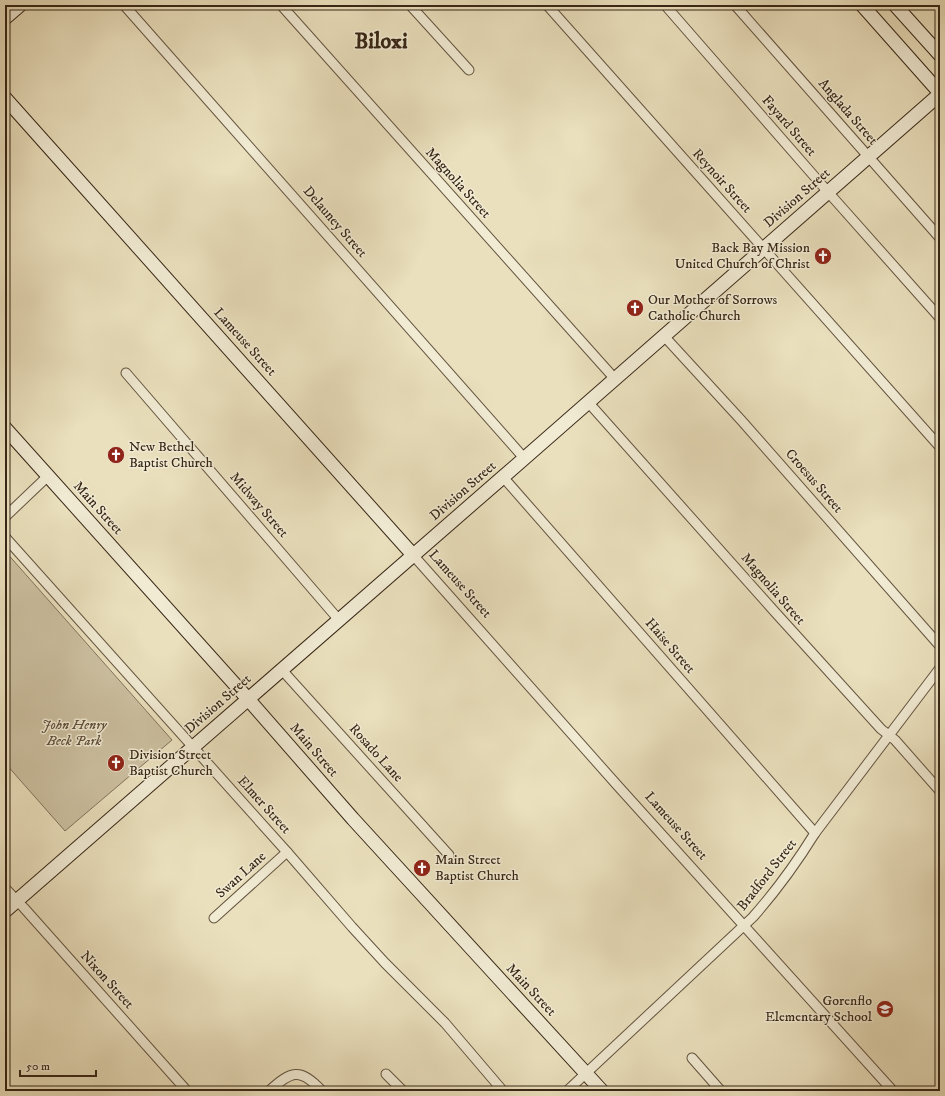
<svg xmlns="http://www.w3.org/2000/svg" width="945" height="1096" font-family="'IM FELL DW Pica',serif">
  <rect width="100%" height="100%" fill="#eae0bd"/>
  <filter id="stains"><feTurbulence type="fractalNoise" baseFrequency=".005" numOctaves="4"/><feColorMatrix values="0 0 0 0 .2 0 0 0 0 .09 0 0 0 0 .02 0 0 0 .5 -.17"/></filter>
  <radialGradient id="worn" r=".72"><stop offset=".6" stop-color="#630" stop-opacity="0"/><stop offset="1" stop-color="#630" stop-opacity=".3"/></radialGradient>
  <polygon fill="#ccc0a1" stroke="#82735c" points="5,551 172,740 65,831 5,763"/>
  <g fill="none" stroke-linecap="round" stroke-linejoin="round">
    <defs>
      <g id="street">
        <polyline points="124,5 524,458"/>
        <polyline points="281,5 615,379"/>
        <polyline points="410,5 469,70"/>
        <polyline points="547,5 940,447"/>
        <polyline points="665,5 828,192 940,318"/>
        <polyline points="735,5 940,238"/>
        <polyline points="664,336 741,420 940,646"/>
        <polyline points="126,373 339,620"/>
        <polyline points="588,402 774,611 881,729 895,740 940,791"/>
        <polyline points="503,477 815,833"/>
        <polyline points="5,517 48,476"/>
        <polyline points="5,537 287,852 352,927 385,963 445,1023 503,1091"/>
        <polyline points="413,555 617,785 893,1091"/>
        <polyline points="282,670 449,855"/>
        <polyline points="5,888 24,908 187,1091"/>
        <polyline points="214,918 287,852"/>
        <polyline points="692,1058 721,1091"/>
        <polyline points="386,1074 403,1091"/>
        <path d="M269,1091C291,1071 300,1067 322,1091"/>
        <path d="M567,1091L753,917C776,891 797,862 815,833L940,668"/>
      </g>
      <g id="secondary">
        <polyline points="862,5 940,93"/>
        <polyline points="895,5 940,55"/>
        <polyline points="5,18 20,5"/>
        <polyline points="5,98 413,555"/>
        <polyline points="5,428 248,699 353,819 602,1091"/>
        <polyline points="5,911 503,477 940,94"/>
      </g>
    </defs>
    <use href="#street" stroke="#645440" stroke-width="11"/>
    <use href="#secondary" stroke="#372616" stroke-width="15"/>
    <use href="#street" stroke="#f1ebd4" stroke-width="9"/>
    <use href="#secondary" stroke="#f1ebd4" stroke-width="13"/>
  </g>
  <defs>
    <symbol id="church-disc" viewBox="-11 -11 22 22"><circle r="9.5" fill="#8f2418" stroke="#f1ebd4"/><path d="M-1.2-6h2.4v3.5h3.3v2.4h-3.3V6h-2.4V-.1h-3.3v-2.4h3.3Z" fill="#fff"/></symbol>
    <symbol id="school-disc" viewBox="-11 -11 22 22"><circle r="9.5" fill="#8f2418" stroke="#f1ebd4"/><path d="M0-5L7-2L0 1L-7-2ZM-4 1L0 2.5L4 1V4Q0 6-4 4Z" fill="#fff"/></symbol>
  </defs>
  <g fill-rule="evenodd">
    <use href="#church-disc" x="813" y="246" width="20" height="20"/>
    <use href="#church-disc" x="625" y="298" width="20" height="20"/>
    <use href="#church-disc" x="106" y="445" width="20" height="20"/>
    <use href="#church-disc" x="106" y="753" width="20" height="20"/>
    <use href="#church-disc" x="412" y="858" width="20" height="20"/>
    <use href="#school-disc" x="875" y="999" width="20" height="20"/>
  </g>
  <g text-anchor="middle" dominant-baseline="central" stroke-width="3" stroke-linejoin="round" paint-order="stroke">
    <g font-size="14" fill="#372616" stroke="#f1ebd4">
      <text transform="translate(848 112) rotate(49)">Anglada Street</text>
      <text transform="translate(789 126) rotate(49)">Fayard Street</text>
      <text transform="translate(722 181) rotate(48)">Reynoir Street</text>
      <text transform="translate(458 183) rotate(48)">Magnolia Street</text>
      <text transform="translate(797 198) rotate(-41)">Division Street</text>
      <text transform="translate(335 222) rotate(49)">Delauney Street</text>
      <text transform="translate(245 342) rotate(48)">Lameuse Street</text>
      <text transform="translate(814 481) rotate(49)">Croesus Street</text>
      <text transform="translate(463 491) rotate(-41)">Division Street</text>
      <text transform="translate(259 505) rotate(49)">Midway Street</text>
      <text transform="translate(98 508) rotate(48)">Main Street</text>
      <text transform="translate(460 584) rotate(48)">Lameuse Street</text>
      <text transform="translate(773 589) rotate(49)">Magnolia Street</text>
      <text transform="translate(670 646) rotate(49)">Haise Street</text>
      <text transform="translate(218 704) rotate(-41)">Division Street</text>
      <text transform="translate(314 750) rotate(49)">Main Street</text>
      <text transform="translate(376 753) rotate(48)">Rosado Lane</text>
      <text transform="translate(264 805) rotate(48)">Elmer Street</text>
      <text transform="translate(676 826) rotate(48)">Lameuse Street</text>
      <text transform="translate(241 875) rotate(-42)">Swan Lane</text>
      <text transform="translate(767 875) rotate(-52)">Bradford Street</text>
      <text transform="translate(107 980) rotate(48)">Nixon Street</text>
      <text transform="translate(531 990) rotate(47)">Main Street</text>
    </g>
    <g font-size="14" fill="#372616" stroke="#f1ebd4" text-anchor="start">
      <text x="810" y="248" text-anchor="end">Back Bay Mission<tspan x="810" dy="16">United Church of Christ</tspan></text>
      <text x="648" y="300">Our Mother of Sorrows<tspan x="648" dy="16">Catholic Church</tspan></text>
      <text x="129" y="447">New Bethel<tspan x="129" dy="16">Baptist Church</tspan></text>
      <text x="129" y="755">Division Street<tspan x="129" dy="16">Baptist Church</tspan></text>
      <text x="435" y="860">Main Street<tspan x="435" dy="16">Baptist Church</tspan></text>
      <text x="872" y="1001" text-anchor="end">Gorenflo<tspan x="872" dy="16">Elementary School</tspan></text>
    </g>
    <g font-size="14" font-style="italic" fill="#5c4c39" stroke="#f1ebd4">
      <text x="74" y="725">John Henry<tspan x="74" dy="16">Beck Park</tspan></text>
    </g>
    <g font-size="22" font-weight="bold" fill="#372616" stroke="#f1ebd4">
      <text x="381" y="41">Biloxi</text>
    </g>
  </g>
  <rect width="945" height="1096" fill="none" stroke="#eae0bd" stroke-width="20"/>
  <rect x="6" y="6" width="933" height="1084" fill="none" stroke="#372616" stroke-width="2"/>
  <rect x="10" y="10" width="925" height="1076" fill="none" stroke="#372616"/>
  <path d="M20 1070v6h76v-6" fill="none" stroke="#372616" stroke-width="2"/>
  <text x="26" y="1070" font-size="12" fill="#372616" stroke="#f1ebd4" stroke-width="3" paint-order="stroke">50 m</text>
  <rect width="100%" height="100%" filter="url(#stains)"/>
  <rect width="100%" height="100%" fill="url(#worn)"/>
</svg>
